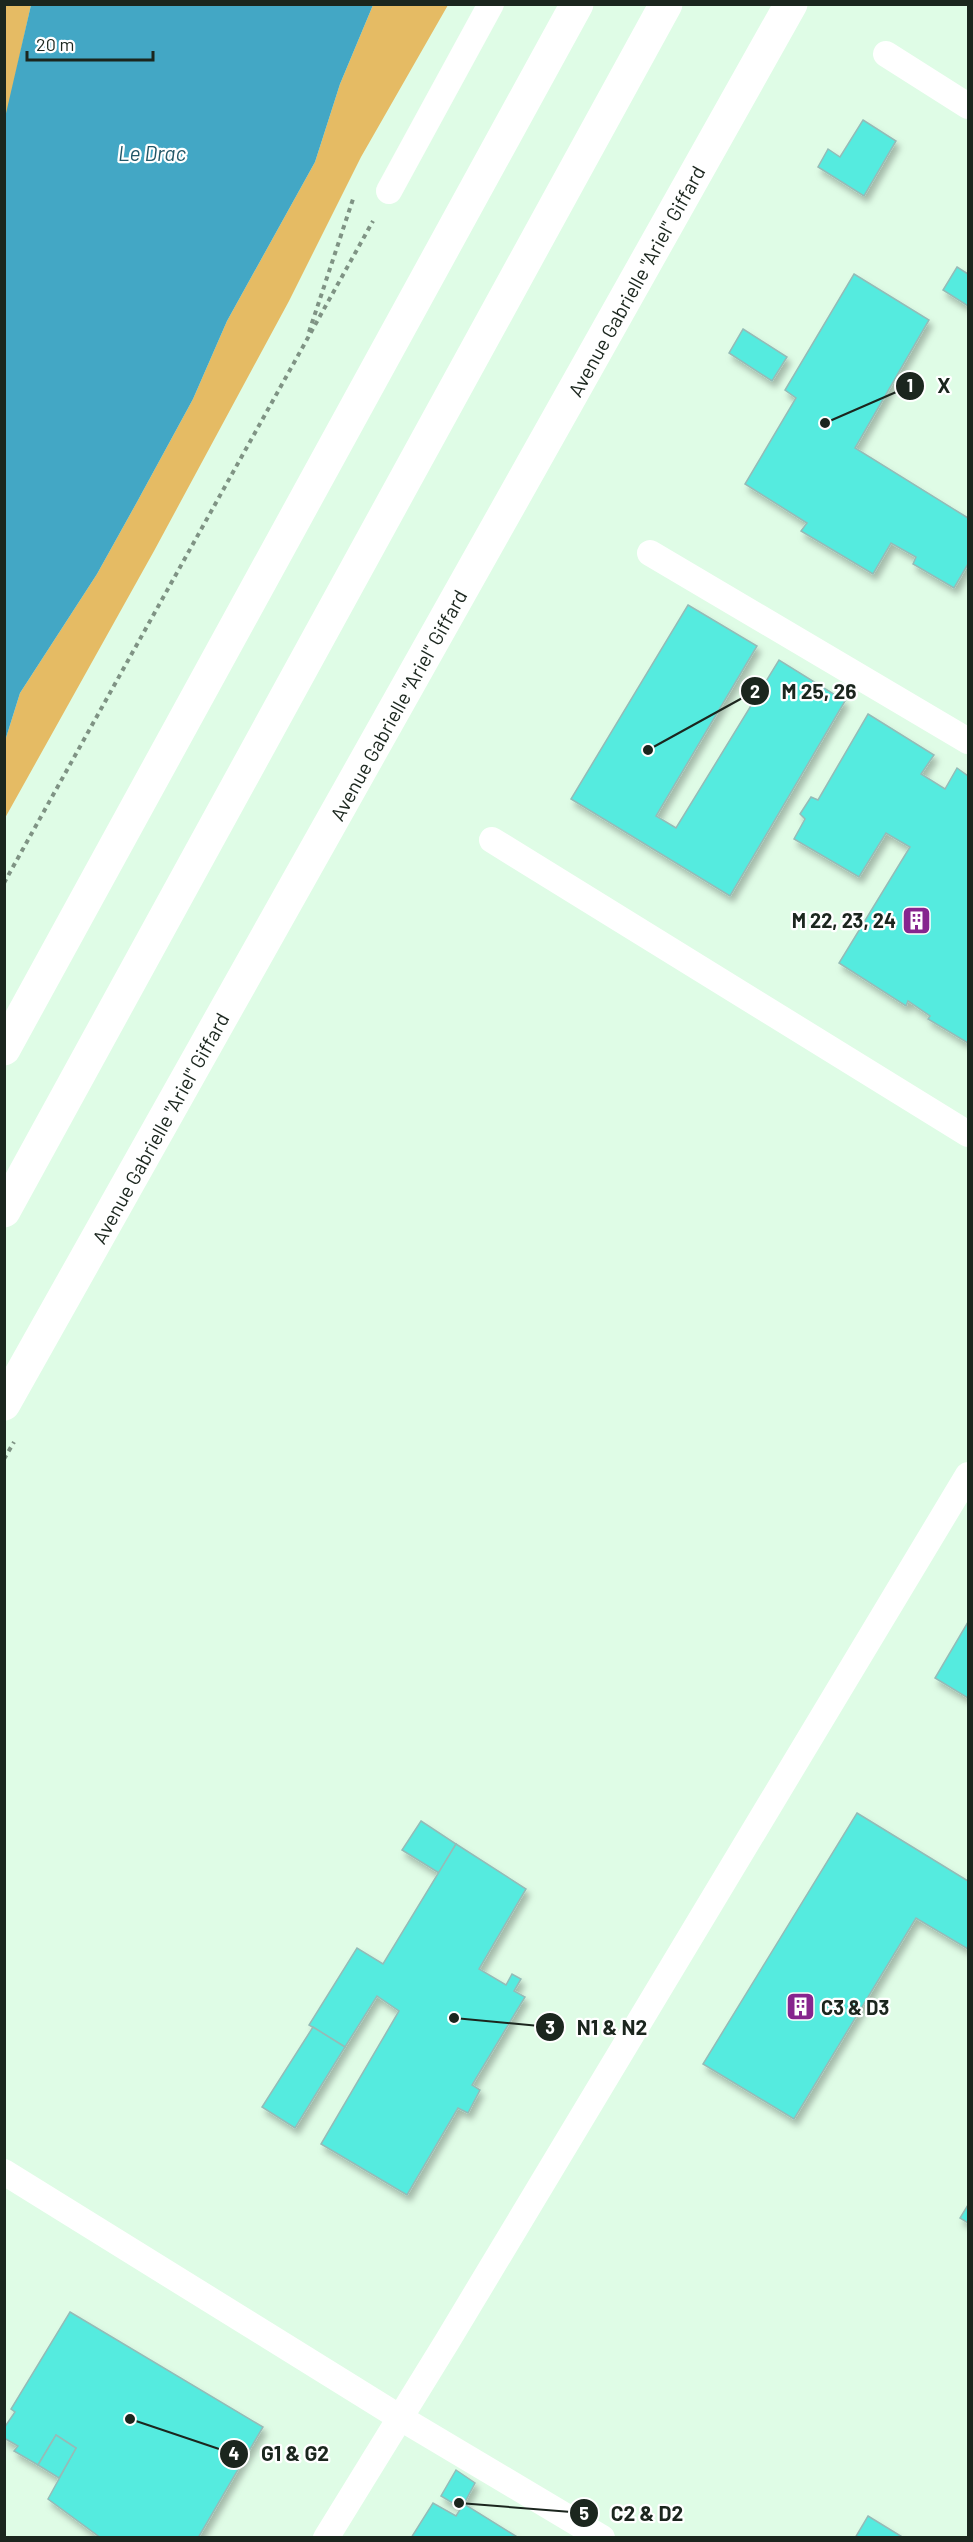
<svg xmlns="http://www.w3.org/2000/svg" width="973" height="2542" font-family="Barlow,sans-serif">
  <defs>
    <filter id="shadow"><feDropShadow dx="3.5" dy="6" stdDeviation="3" flood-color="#0004"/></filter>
  </defs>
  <rect width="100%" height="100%" fill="#dffce6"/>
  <g fill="#e5bb64">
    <polygon points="5,5 31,5 5,122"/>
    <polygon points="373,5 448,5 361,157 289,301 154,551 5,818 5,741 20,693 97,574 137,502 193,399 227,321 315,162 340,84"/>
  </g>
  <polygon fill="#43a7c5" points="31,5 373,5 340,84 315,162 227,321 193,399 137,502 97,574 20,693 5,741 4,122"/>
  <g fill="#55ebdf" stroke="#95bbb7" stroke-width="1.5" filter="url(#shadow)">
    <polygon points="863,120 896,141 864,196 818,167 828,149 840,157"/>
    <polygon points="957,267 968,274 968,306 943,290"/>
    <polygon points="854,274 929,320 855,448 968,518 968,564 954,588 913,564 916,557 891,543 873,574 801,531 807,523 745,484 796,398 785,390"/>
    <polygon points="743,329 787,357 772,381 729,353"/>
    <polygon points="688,605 757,646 656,816 676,828 779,660 845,701 730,896 571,799"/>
    <polygon points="868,714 934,755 921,774 945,789 957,768 968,776 968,1043 928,1019 930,1016 908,1001 906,1006 839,963 910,847 886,833 859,877 794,839 805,819 800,814 811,797 818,800"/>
    <polygon points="968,1622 968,1698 935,1678"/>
    <polygon points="857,1813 968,1881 968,1949 916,1918 794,2119 703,2064"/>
    <polygon points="421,1821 456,1844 439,1873 402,1850"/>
    <polygon points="456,1844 526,1889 479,1969 506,1985 512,1974 521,1979 514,1991 525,1997 472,2085 480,2090 468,2113 458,2108 407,2195 321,2144 399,2011 377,1996 345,2047 309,2025 357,1948 383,1964"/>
    <polygon points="313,2027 345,2047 295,2128 262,2107"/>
    <polygon points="968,2205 968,2223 960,2218"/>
    <polygon points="70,2312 263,2427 198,2538 101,2538 48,2499 76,2448 56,2435 38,2465 14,2451 18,2446 4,2438 4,2428 15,2412 11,2409"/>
    <polygon points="56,2435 76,2448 59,2478 38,2465"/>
    <polygon points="456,2470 475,2483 464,2504 519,2538 411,2538 433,2503 456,2516 461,2508 441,2496"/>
    <polygon points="868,2516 904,2538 855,2538"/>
  </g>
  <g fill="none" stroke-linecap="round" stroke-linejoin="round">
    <g stroke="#7f9384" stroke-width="4" stroke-dasharray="4.5 4.5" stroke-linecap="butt">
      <polyline points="309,332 354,196"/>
      <polyline points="4,883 373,221"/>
      <polyline points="4,1459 14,1442"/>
    </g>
    <g stroke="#fff" stroke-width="26">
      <polyline points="886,54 968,106"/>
      <polyline points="389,191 491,4"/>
      <polyline points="650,553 968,741"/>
      <polyline points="492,840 968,1134"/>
      <polyline points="4,2172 399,2417 602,2538"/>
      <polyline points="326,2538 448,2340 968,1475"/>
    </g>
    <polyline stroke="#fff" stroke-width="33" points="4,1404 791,4"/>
    <g stroke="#fff" stroke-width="33">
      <polyline points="4,1049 577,4"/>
      <polyline points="4,1211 666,4"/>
    </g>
  </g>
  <defs>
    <symbol id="building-square" viewBox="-11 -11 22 22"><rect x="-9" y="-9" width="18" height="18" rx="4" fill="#86258e" stroke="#fff"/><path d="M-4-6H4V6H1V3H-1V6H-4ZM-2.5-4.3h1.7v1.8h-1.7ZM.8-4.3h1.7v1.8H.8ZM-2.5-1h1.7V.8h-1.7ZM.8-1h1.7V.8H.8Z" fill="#fff"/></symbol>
  </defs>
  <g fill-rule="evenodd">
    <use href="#building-square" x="900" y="904" width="33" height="33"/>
    <use href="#building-square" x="784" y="1990" width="33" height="33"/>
  </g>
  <g text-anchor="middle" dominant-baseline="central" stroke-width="4.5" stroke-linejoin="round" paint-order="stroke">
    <g font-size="20" fill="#1b261e" stroke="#fff">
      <text transform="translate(636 281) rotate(-61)">Avenue Gabrielle "Ariel" Giffard</text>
      <text transform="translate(398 705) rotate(-61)">Avenue Gabrielle "Ariel" Giffard</text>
      <text transform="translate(160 1128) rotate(-61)">Avenue Gabrielle "Ariel" Giffard</text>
    </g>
    <g font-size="20" font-weight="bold" fill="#1b261e" stroke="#fff" text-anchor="end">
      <text x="896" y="920">M 22, 23, 24</text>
      <text x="821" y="2007" text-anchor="start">C3 &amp; D3</text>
    </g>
    <g font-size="21" font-style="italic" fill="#215768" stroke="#fff">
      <text x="152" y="152">Le Drac</text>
    </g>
  </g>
  <path fill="none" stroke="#1b261e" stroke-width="2" d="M825 423L910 386M648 750L755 691M454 2018L550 2027M130 2419L234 2454M459 2503L584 2513"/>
  <g fill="#1b261e" stroke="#fff" stroke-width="2">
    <circle cx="825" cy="423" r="6"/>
    <circle cx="648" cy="750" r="6"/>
    <circle cx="454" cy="2018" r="6"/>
    <circle cx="130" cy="2419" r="6"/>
    <circle cx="459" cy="2503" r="6"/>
    <circle cx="910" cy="386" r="15"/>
    <circle cx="755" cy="691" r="15"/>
    <circle cx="550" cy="2027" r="15"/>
    <circle cx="234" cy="2454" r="15"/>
    <circle cx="584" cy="2513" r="15"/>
  </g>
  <g font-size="18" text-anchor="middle" font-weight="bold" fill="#fff">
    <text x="910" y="392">1</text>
    <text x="755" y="698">2</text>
    <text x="550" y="2034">3</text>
    <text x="234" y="2460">4</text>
    <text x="584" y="2520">5</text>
  </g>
  <g font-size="21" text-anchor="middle" font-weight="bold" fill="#1b261e" stroke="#fff" stroke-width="4.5" stroke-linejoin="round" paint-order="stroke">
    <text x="944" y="393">X</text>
    <text x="819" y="699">M 25, 26</text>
    <text x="612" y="2035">N1 &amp; N2</text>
    <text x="295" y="2461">G1 &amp; G2</text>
    <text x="647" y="2521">C2 &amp; D2</text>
  </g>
  <rect width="973" height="2542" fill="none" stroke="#1b261e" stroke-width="12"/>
  <path d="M27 51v9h126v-9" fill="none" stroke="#1b261e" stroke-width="3"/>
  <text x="36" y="51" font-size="18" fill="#1b261e" stroke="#ffffff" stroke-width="4.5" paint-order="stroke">20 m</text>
</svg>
